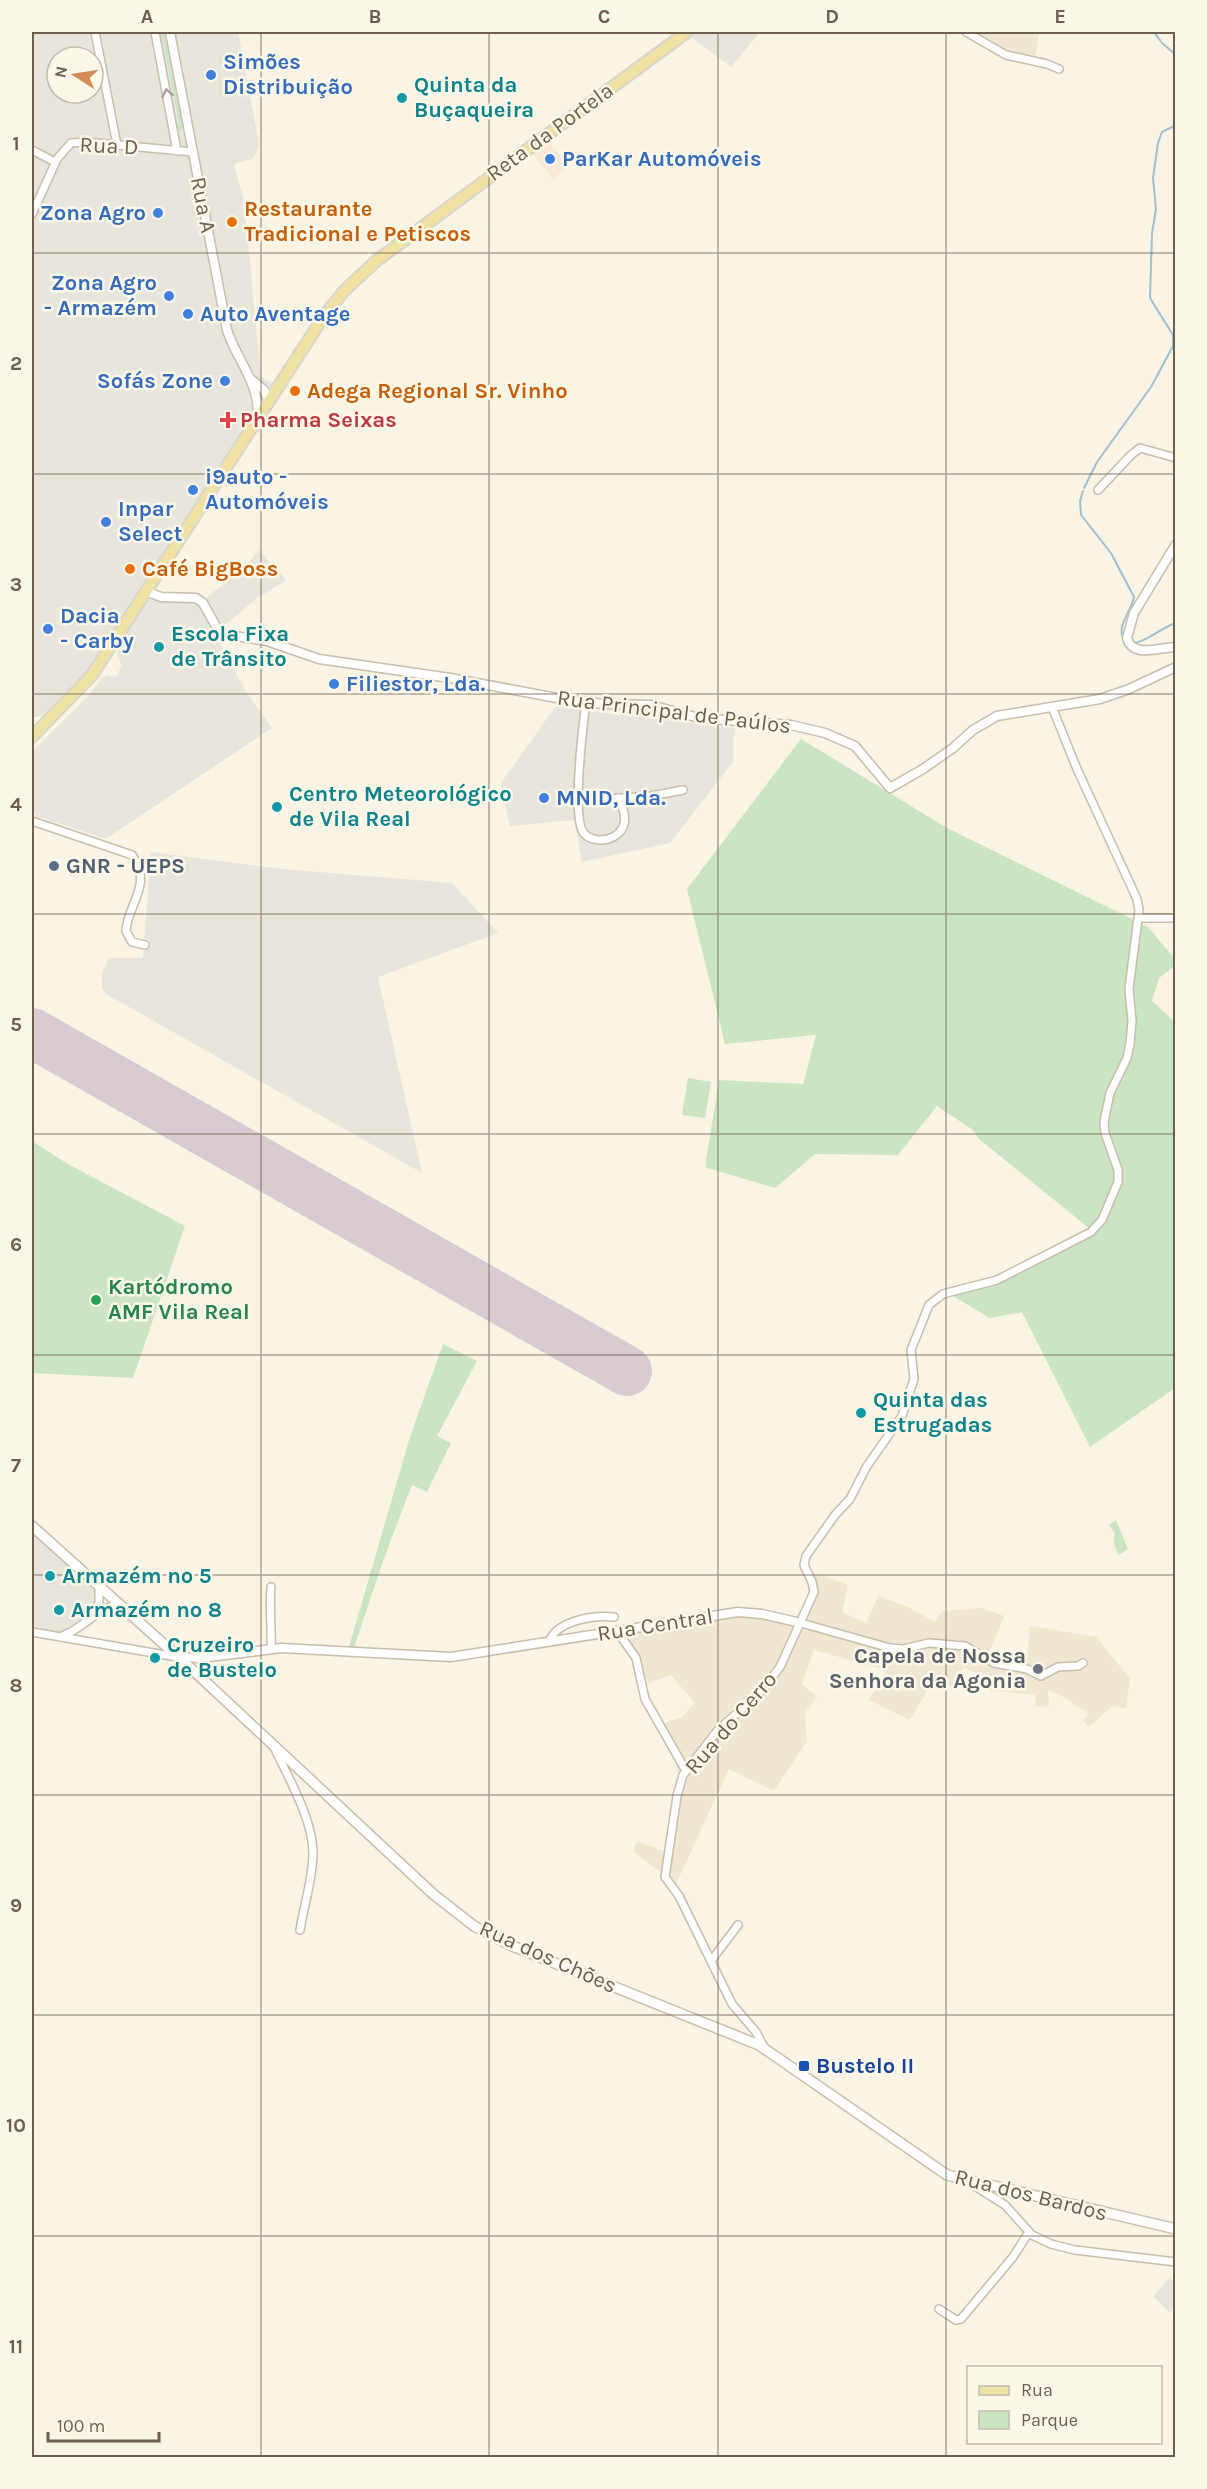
<svg xmlns="http://www.w3.org/2000/svg" width="1207" height="2489" font-family="Karla,sans-serif">
  <rect width="100%" height="100%" fill="#f9f4e3"/>
  <g fill="#efe7d2">
    <polygon points="960,32 1039,33 1034,65 1004,58"/>
    <polygon points="816,1574 848,1585 842,1612 866,1623 878,1596 908,1607 935,1622 942,1611 982,1608 1004,1616 988,1655 1027,1663 1030,1626 1096,1637 1130,1679 1126,1708 1112,1706 1089,1727 1083,1720 1089,1714 1062,1696 1048,1690 1049,1706 1036,1707 1035,1695 980,1689 984,1677 963,1667 951,1687 935,1678 910,1720 869,1700 886,1670 814,1650 802,1684 817,1697 805,1713 807,1741 774,1791 729,1769 676,1884 633,1851 637,1841 664,1851 678,1774 675,1759 657,1725 682,1717 695,1703 671,1675 643,1685 622,1628 742,1607 798,1618"/>
  </g>
  <polygon fill="#f8e8d8" points="547,140 569,166 553,179 532,153"/>
  <g fill="#e8e5dd" fill-rule="evenodd">
    <path d="M32,32H238L259,143L257,152L252,159L234,164L244,202L261,377L273,384L92,668L60,703L45,715L32,718ZM57,57H93V93H57Z"/>
    <polygon points="696,32 760,32 731,67 690,36"/>
    <polygon points="259,550 286,580 256,599 221,628 205,599 245,566"/>
    <polygon points="148,598 163,602 192,601 201,607 245,690 272,728 106,839 36,816 32,805 32,752 87,697 102,678 107,675 116,677 122,665 118,658 117,650"/>
    <polygon points="555,707 734,728 733,762 670,843 582,862 574,820 510,826 501,783"/>
    <polygon points="151,852 282,869 452,883 498,933 378,977 422,1173 108,995 102,989 102,972 109,958 143,958"/>
    <polygon points="32,1531 93,1585 95,1590 95,1600 89,1613 77,1624 64,1631 48,1632 32,1630"/>
    <polygon points="1170,2278 1176,2287 1175,2305 1170,2313 1153,2296"/>
  </g>
  <g fill="#cae4c4">
    <polygon points="161,32 164,32 183,127 180,132 176,129 179,122"/>
    <path d="M801,739L947,828L1148,927L1175,959V966L1159,978L1152,1001L1175,1022V1388L1090,1447L1022,1312L990,1318L951,1295C1003,1283 1048,1259 1095,1233L979,1139L973,1130L937,1106L898,1155L815,1154L775,1188L705,1167L719,1080L803,1084L816,1035L725,1044L687,889Z"/>
    <polygon points="688,1078 711,1082 705,1118 682,1115"/>
    <polygon points="32,1141 66,1163 185,1226 133,1378 32,1373"/>
    <polygon points="443,1344 477,1361 437,1436 451,1443 427,1492 412,1485 384,1558 354,1648 349,1647 410,1437"/>
    <path d="M1116,1520L1128,1549L1119,1555C1115,1549 1112,1540 1115,1534L1109,1525Z"/>
  </g>
  <g fill="none" stroke-linecap="round" stroke-linejoin="round">
    <g stroke="#a2bfcf" stroke-width="2">
      <polyline points="1154,32 1162,43 1176,55"/>
      <polyline points="1084,488 1097,462 1151,387 1173,346 1173,335 1150,298 1152,233 1156,209 1153,178 1158,143 1162,132 1176,125"/>
      <path d="M1083,491L1080,501L1081,515L1111,553L1134,597C1132,611 1117,624 1123,638"/>
      <path d="M1134,643C1145,643 1162,627 1176,623"/>
    </g>
    <polyline stroke="#d8ccd2" stroke-width="50" points="32,1033 627,1371"/>
    <defs>
      <g id="minor">
        <polyline points="95,32 117,145"/>
        <polyline points="155,32 177,151"/>
        <polyline points="966,32 1006,55 1047,64 1059,69"/>
        <polyline points="32,150 55,162"/>
        <polyline points="32,214 57,159 71,143 85,142 193,152"/>
        <polyline points="1098,490 1131,455 1140,448 1176,458"/>
        <path d="M586,702C583,725 572,814 583,832C594,849 642,839 618,798"/>
        <polyline points="580,801 652,796 683,790"/>
        <path d="M32,821L132,855C154,884 127,905 126,931L132,942L145,945"/>
        <polyline points="1140,918 1176,918"/>
        <path d="M271,1587C269,1607 272,1627 271,1648"/>
        <polyline points="93,1615 99,1603 99,1586"/>
        <polyline points="801,1623 890,1648 903,1649 929,1643 965,1646 994,1663 1027,1669 1041,1676 1058,1667 1078,1666 1083,1663"/>
        <polyline points="617,1631 636,1658 645,1699 686,1771"/>
        <polyline points="32,1632 177,1657"/>
        <path d="M62,1636C83,1629 97,1608 119,1604"/>
        <path d="M549,1642C557,1620 594,1615 614,1617"/>
        <path d="M275,1749C289,1779 313,1820 313,1853C313,1878 304,1905 300,1930"/>
        <polyline points="711,1961 738,1925"/>
        <polyline points="765,2049 756,2032 732,2004 679,1896 665,1877 677,1796 683,1775 718,1730 758,1695 780,1667 814,1592 812,1582 804,1565 806,1556 835,1515 850,1499 867,1466 902,1416 914,1379 911,1350 929,1305 943,1294 997,1280 1091,1232 1102,1220 1118,1182 1118,1170 1105,1133 1104,1122 1110,1093 1127,1058 1130,1044 1132,1021 1129,989 1139,910 1137,899 1077,769 1052,707"/>
        <polyline points="970,2183 1005,2205 1032,2235 1051,2244 1075,2250 1176,2262"/>
        <polyline points="939,2309 956,2320 961,2319 1013,2257 1029,2232"/>
      </g>
      <g id="tertiary">
        <path d="M170,32L227,330C236,359 262,386 257,419"/>
        <polyline points="252,380 264,390 269,401"/>
        <path d="M1176,544L1134,613L1127,638C1133,659 1159,647 1176,647"/>
        <polyline points="146,591 161,597 196,598 203,603 217,628 223,634 267,641 319,659 450,678 557,698 603,704 651,705 699,718 791,725 825,733 855,746 890,788 923,769 953,748 973,730 997,716 1100,699 1129,689 1176,667"/>
        <polyline points="177,1657 201,1658 281,1648 451,1657 738,1612 762,1614 801,1623"/>
      </g>
      <polyline id="secondary" points="32,1526 196,1673 433,1894 474,1926 510,1945 759,2045 947,2175 1176,2229"/>
      <polyline id="primary" points="32,737 92,675 324,316 344,291 376,261 687,32"/>
    </defs>
    <use href="#minor" stroke="#c7beab" stroke-width="10"/>
    <use href="#tertiary" stroke="#c7beab" stroke-width="11"/>
    <use href="#secondary" stroke="#cbbfaa" stroke-width="12"/>
    <use href="#primary" stroke="#d9d5d0" stroke-width="14"/>
    <use href="#minor" stroke="#fff" stroke-width="7"/>
    <use href="#tertiary" stroke="#fff" stroke-width="8"/>
    <use href="#secondary" stroke="#fff" stroke-width="9"/>
    <use href="#primary" stroke="#efe2a3" stroke-width="10"/>
  </g>
  <defs><path id="oneway-chevron" d="M-2-3.5L2.5 0L-2 3.5" fill="none" stroke-width="1.6" stroke-linecap="round" stroke-linejoin="round" transform="scale(1.5)"/></defs>
  <use stroke="#a79f94" href="#oneway-chevron" transform="translate(167 93) rotate(-101)"/>
  <path fill="none" stroke="#6d5f4c" stroke-width="1.5" stroke-opacity="0.55" d="M261,32V2458M489,32V2458M718,32V2458M946,32V2458M32,253H1176M32,474H1176M32,694H1176M32,914H1176M32,1134H1176M32,1355H1176M32,1575H1176M32,1795H1176M32,2015H1176M32,2236H1176"/>
  <g fill="#3f7fe0" stroke="#fcf8e8" stroke-width="2">
    <circle cx="211" cy="75" r="6"/>
    <circle cx="550" cy="159" r="6"/>
    <circle cx="158" cy="213" r="6"/>
    <circle cx="169" cy="296" r="6"/>
    <circle cx="188" cy="314" r="6"/>
    <circle cx="225" cy="381" r="6"/>
    <circle cx="193" cy="490" r="6"/>
    <circle cx="106" cy="522" r="6"/>
    <circle cx="48" cy="629" r="6"/>
    <circle cx="334" cy="684" r="6"/>
    <circle cx="544" cy="798" r="6"/>
  </g>
  <g fill="#0f9aa8" stroke="#fcf8e8" stroke-width="2">
    <circle cx="402" cy="98" r="6"/>
    <circle cx="159" cy="647" r="6"/>
    <circle cx="277" cy="807" r="6"/>
    <circle cx="861" cy="1413" r="6"/>
    <circle cx="50" cy="1576" r="6"/>
    <circle cx="59" cy="1610" r="6"/>
    <circle cx="155" cy="1658" r="6"/>
  </g>
  <g fill="#e8710a" stroke="#fcf8e8" stroke-width="2">
    <circle cx="232" cy="222" r="6"/>
    <circle cx="295" cy="391" r="6"/>
    <circle cx="130" cy="569" r="6"/>
  </g>
  <path fill="#e0444e" stroke="#fcf8e8" stroke-width="2" d="M225 411h6v6h6v6h-6v6h-6v-6h-6v-6h6z"/>
  <circle fill="#5c6f8a" stroke="#fcf8e8" stroke-width="2" cx="54" cy="866" r="6"/>
  <circle fill="#2e9e5b" stroke="#fcf8e8" stroke-width="2" cx="96" cy="1300" r="6"/>
  <circle fill="#6b7280" stroke="#fcf8e8" stroke-width="2" cx="1038" cy="1669" r="6"/>
  <rect fill="#1a4fb4" stroke="#fcf8e8" stroke-width="2" x="798" y="2060" width="12" height="12" rx="3"/>
  <g text-anchor="middle" dominant-baseline="central" stroke-width="5" stroke-linejoin="round" paint-order="stroke">
    <g font-size="22" font-weight="bold" fill="#366cbe" stroke="#fcf8e8" text-anchor="start">
      <text x="223" y="62">Simões<tspan x="223" dy="25">Distribuição</tspan></text>
      <text x="562" y="159">ParKar Automóveis</text>
      <text x="146" y="213" text-anchor="end">Zona Agro</text>
      <text x="157" y="283" text-anchor="end">Zona Agro<tspan x="157" dy="25">- Armazém</tspan></text>
      <text x="200" y="314">Auto Aventage</text>
      <text x="213" y="381" text-anchor="end">Sofás Zone</text>
      <text x="205" y="477">i9auto -<tspan x="205" dy="25">Automóveis</tspan></text>
      <text x="118" y="509">Inpar<tspan x="118" dy="25">Select</tspan></text>
      <text x="60" y="616">Dacia<tspan x="60" dy="25">- Carby</tspan></text>
      <text x="346" y="684">Filiestor, Lda.</text>
      <text x="556" y="798">MNID, Lda.</text>
    </g>
    <g font-size="22" font-weight="bold" fill="#0d838f" stroke="#fcf8e8" text-anchor="start">
      <text x="414" y="85">Quinta da<tspan x="414" dy="25">Buçaqueira</tspan></text>
      <text x="171" y="634">Escola Fixa<tspan x="171" dy="25">de Trânsito</tspan></text>
      <text x="289" y="794">Centro Meteorológico<tspan x="289" dy="25">de Vila Real</tspan></text>
      <text x="873" y="1400">Quinta das<tspan x="873" dy="25">Estrugadas</tspan></text>
      <text x="62" y="1576">Armazém nº 5</text>
      <text x="71" y="1610">Armazém nº 8</text>
      <text x="167" y="1645">Cruzeiro<tspan x="167" dy="25">de Bustelo</tspan></text>
    </g>
    <g font-size="22" fill="#6d5f4c" stroke="#fcf8e8">
      <text transform="translate(550 132) rotate(-36)">Reta da Portela</text>
      <text transform="translate(109 146) rotate(3)">Rua D</text>
      <text transform="translate(203 205) rotate(79)">Rua A</text>
      <text transform="translate(674 712) rotate(7)">Rua Principal de Paúlos</text>
      <text transform="translate(655 1625) rotate(-9)">Rua Central</text>
      <text transform="translate(731 1723) rotate(-49)">Rua do Cerro</text>
      <text transform="translate(548 1957) rotate(24)">Rua dos Chões</text>
      <text transform="translate(1031 2195) rotate(14)">Rua dos Bardos</text>
    </g>
    <g font-size="22" font-weight="bold" fill="#c56008" stroke="#fcf8e8" text-anchor="start">
      <text x="244" y="209">Restaurante<tspan x="244" dy="25">Tradicional e Petiscos</tspan></text>
      <text x="307" y="391">Adega Regional Sr. Vinho</text>
      <text x="142" y="569">Café BigBoss</text>
    </g>
    <g font-size="22" font-weight="bold" fill="#be3a42" stroke="#fcf8e8" text-anchor="start">
      <text x="240" y="420">Pharma Seixas</text>
    </g>
    <g font-size="22" font-weight="bold" fill="#4e5e75" stroke="#fcf8e8" text-anchor="start">
      <text x="66" y="866">GNR - UEPS</text>
    </g>
    <g font-size="22" font-weight="bold" fill="#27864d" stroke="#fcf8e8" text-anchor="start">
      <text x="108" y="1287">Kartódromo<tspan x="108" dy="25">AMF Vila Real</tspan></text>
    </g>
    <g font-size="22" font-weight="bold" fill="#5b616d" stroke="#fcf8e8" text-anchor="end">
      <text x="1026" y="1656">Capela de Nossa<tspan x="1026" dy="25">Senhora da Agonia</tspan></text>
    </g>
    <g font-size="22" font-weight="bold" fill="#164399" stroke="#fcf8e8" text-anchor="start">
      <text x="816" y="2066">Bustelo II</text>
    </g>
  </g>
  <rect width="1207" height="2489" fill="none" stroke="#fcf8e8" stroke-width="66"/>
  <rect x="967" y="2366" width="195" height="78" fill="#fcf8e8" stroke="#c3bbaa" stroke-width="1.5"/>
  <rect x="979" y="2386" width="30" height="9" fill="#efe2a3" stroke="#c3bbaa" stroke-width="1.5"/>
  <text x="1021" y="2396" font-size="18" fill="#6d5f4c">Rua</text>
  <rect x="979" y="2411" width="30" height="18" fill="#cae4c4" stroke="#c3bbaa" stroke-width="1.5"/>
  <text x="1021" y="2426" font-size="18" fill="#6d5f4c">Parque</text>
  <g transform="translate(75 75) rotate(282)"><circle r="28" fill="#fcf8e8" stroke="#c3bbaa" stroke-width="1.5"/>
  <path d="M0-4.5L10 22L0 15L-10 22Z" fill="#d38c57"/>
  <text y="-9" font-size="16" font-weight="bold" text-anchor="middle" fill="#6d5f4c">N</text>
  </g>
  <path d="M48 2432v9h111v-9" fill="none" stroke="#6d5f4c" stroke-width="3"/>
  <text x="57" y="2432" font-size="18" fill="#6d5f4c" stroke="#fcf8e8" stroke-width="4.5" paint-order="stroke">100 m</text>
  <rect x="33" y="33" width="1141" height="2423" fill="none" stroke="#6d5f4c" stroke-width="2"/>
  <g font-size="20" text-anchor="middle" font-weight="bold" fill="#6d5f4c">
    <text x="147" y="23">A</text>
    <text x="375" y="23">B</text>
    <text x="604" y="23">C</text>
    <text x="832" y="23">D</text>
    <text x="1060" y="23">E</text>
    <text x="16" y="150">1</text>
    <text x="16" y="370">2</text>
    <text x="16" y="591">3</text>
    <text x="16" y="811">4</text>
    <text x="16" y="1031">5</text>
    <text x="16" y="1251">6</text>
    <text x="16" y="1472">7</text>
    <text x="16" y="1692">8</text>
    <text x="16" y="1912">9</text>
    <text x="16" y="2132">10</text>
    <text x="16" y="2353">11</text>
  </g>
</svg>
